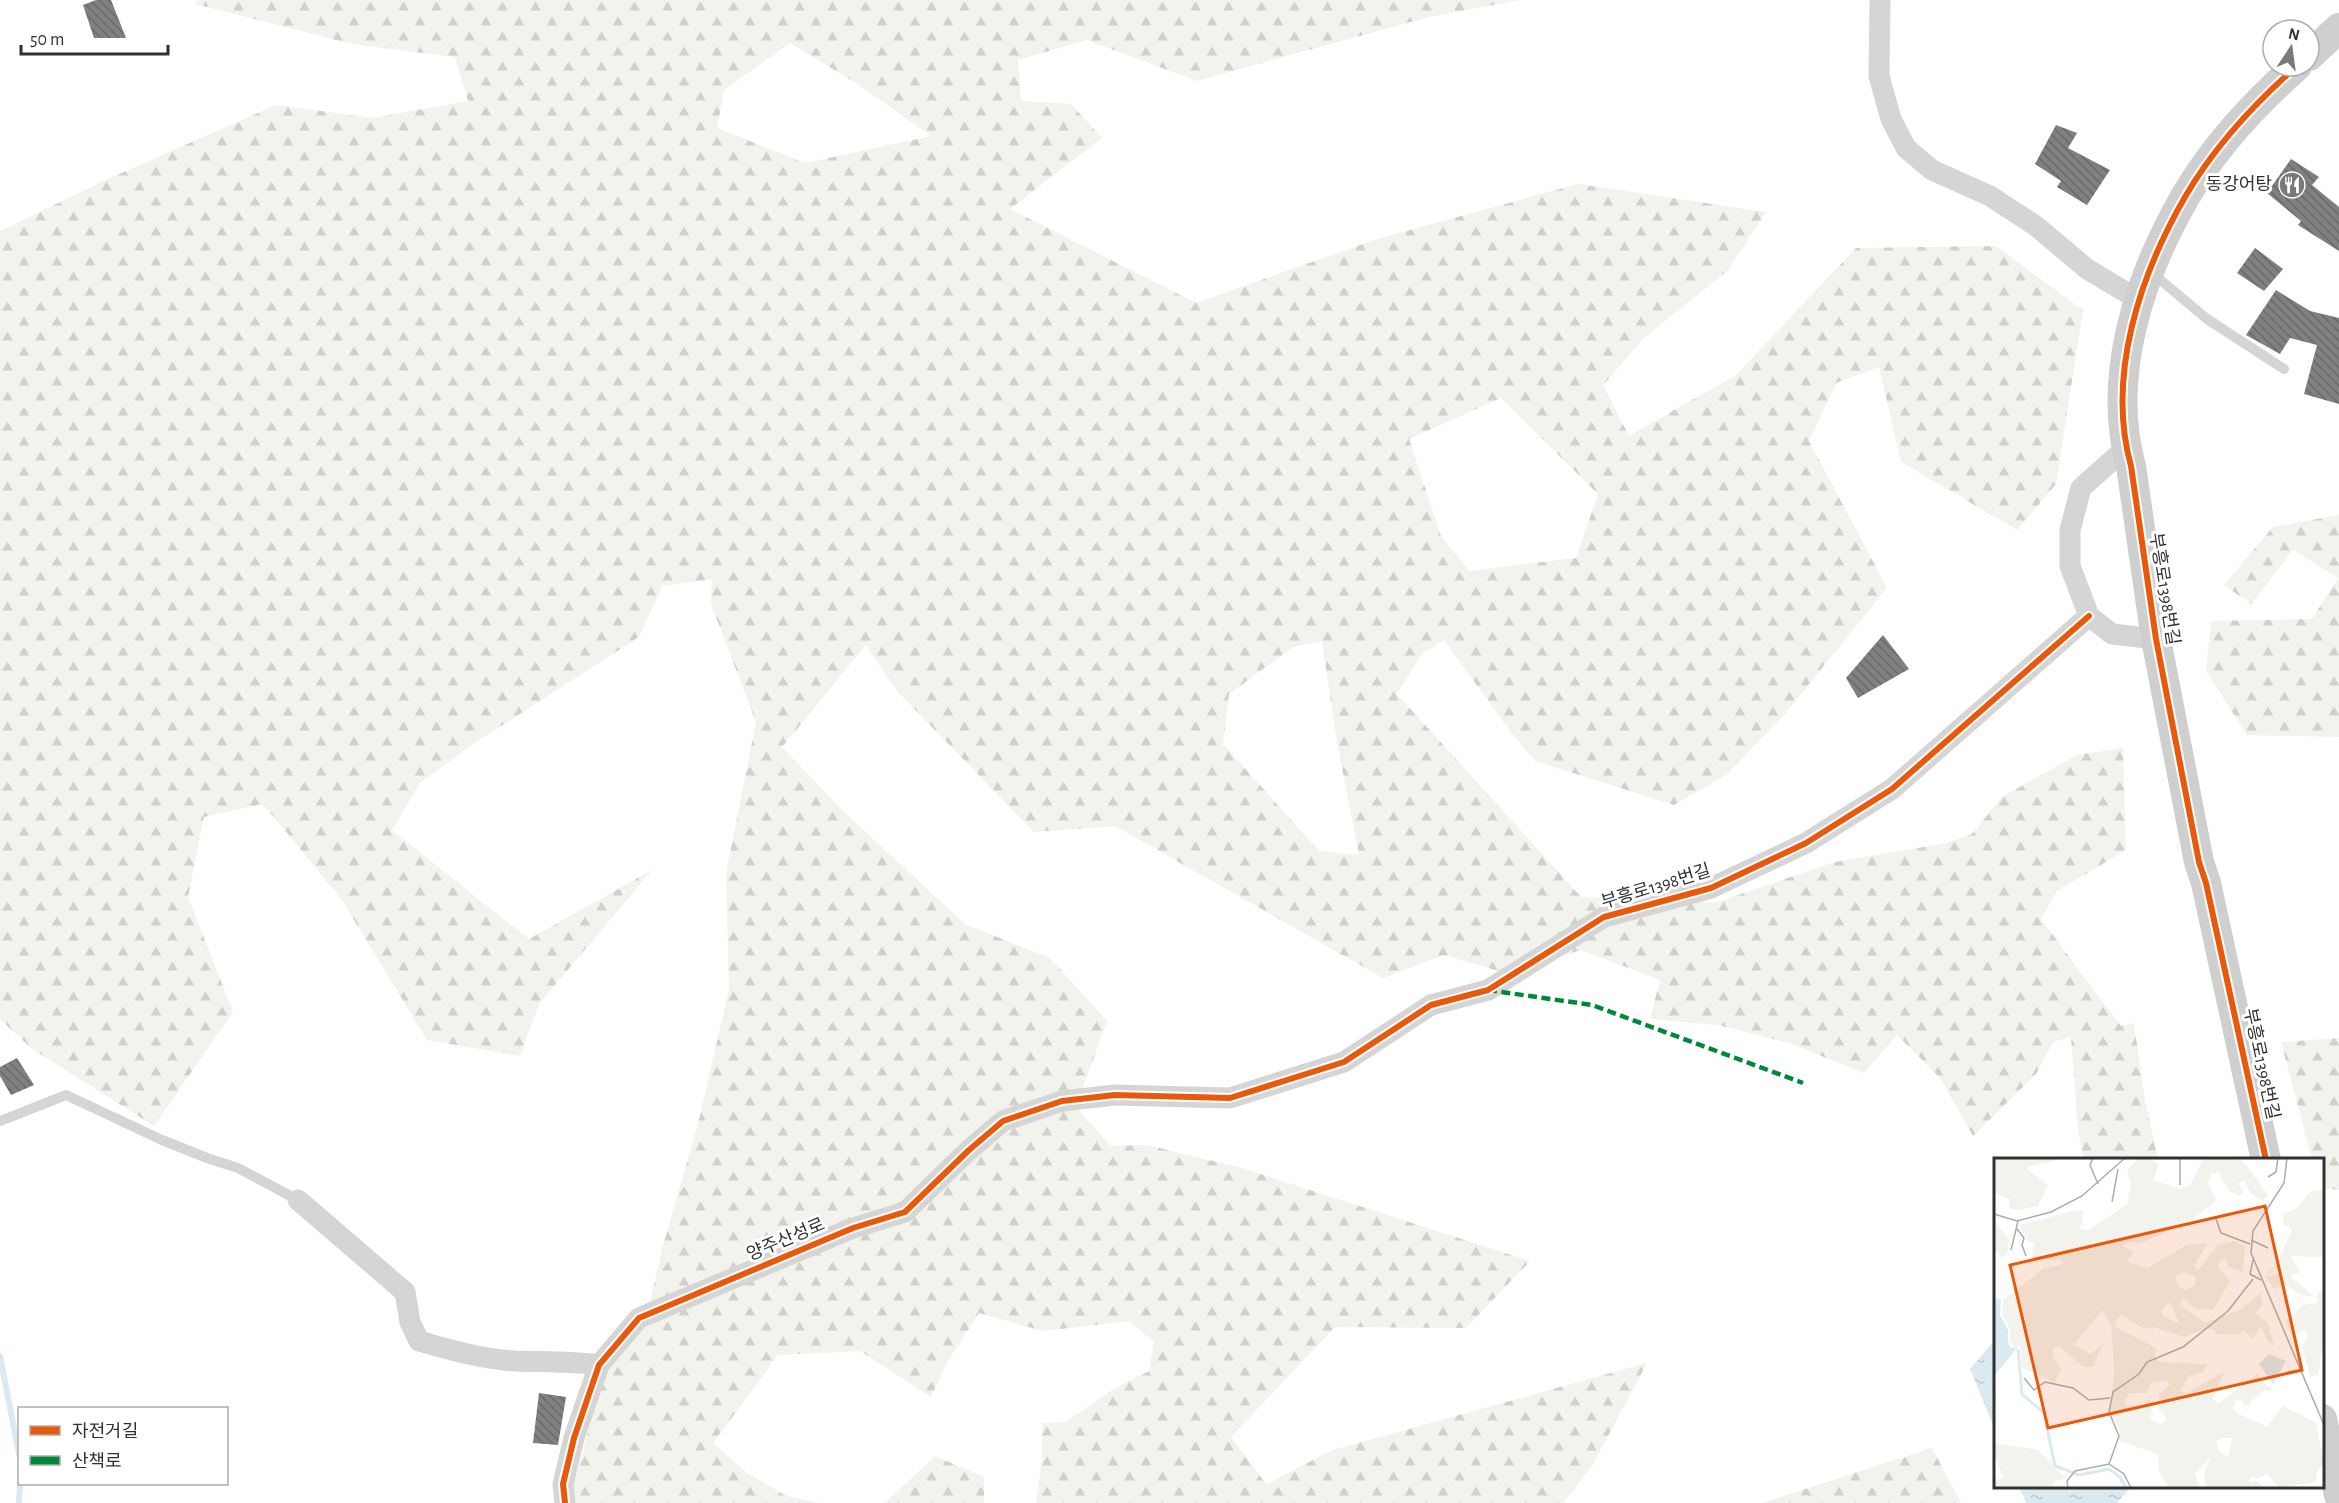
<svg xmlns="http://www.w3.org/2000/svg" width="2339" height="1503" font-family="'Alegreya Sans','Noto Sans KR',sans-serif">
  <defs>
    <pattern id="forest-firs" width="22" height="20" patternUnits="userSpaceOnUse" patternTransform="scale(1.5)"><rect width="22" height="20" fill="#f1f3ec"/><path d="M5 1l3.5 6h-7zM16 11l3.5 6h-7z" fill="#cfd1cb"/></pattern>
    <pattern id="water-ripples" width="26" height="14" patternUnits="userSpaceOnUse" patternTransform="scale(1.5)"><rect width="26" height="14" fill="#dbe9f0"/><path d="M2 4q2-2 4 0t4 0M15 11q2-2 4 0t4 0" fill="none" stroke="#bcc8ce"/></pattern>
    <pattern id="building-back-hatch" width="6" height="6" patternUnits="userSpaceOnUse" patternTransform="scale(1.5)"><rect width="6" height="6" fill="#808080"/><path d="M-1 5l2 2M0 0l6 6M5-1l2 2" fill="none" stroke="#696969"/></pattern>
  </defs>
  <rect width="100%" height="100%" fill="#fff"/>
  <g fill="url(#forest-firs)" fill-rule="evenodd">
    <path d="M198,0H1521L1429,17L1197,81L1087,40L1018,60L1021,101L1071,104L1102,138L1010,209L1196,303L1377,239L1578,184L1766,212L1727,271L1644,338L1603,385L1629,436L1736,375L1856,248L1996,246L2083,310L2056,484L2017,530L1901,462L1879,367L1836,383L1809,441L1887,588L1784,715L1726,775L1674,805L1535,761L1510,731L1444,640L1422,654L1397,694L1581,897L1717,902L1835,862L1947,843L1972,834L2002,797L2077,755L2123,748L2126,850L2057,891L2041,919L2121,1026L2134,1023L2145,1101L2158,1159H2084L2078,1131L2071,1037L2053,1042L2036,1074L1973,1136L1940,1078L1897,1035L1864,1073L1789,1043L1718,1025L1650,1019L1660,980L1581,950L1531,965L1512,975L1444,955L1383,978L1115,826L1034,832L897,691L866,645L782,747L842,810L965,924L1050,958L1107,1021L1076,1107L1111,1146L1147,1145L1242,1168L1530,1261L1466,1328L1335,1327L1231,1437L1266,1484L1333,1450L1647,1363L1592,1466L1563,1503H1036L1042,1460V1423L1066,1422L1112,1390L1149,1371L1154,1342L1129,1321L1043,1331L979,1313L948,1361L931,1397L860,1351L778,1355L713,1443L746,1472L786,1496L820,1503H573L571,1494L605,1371L647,1316L662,1249L698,1124L729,990L726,874L756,722L711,604L712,579L662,586L639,637L473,744L420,783L392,830L529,939L652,870L539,1004L520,1056L427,1040L342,900L274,817L262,804L204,817L188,897L233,1012L154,1126L32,1049L0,1019V231L110,178L276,105L373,118L468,101L455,57L352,44L195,4ZM790,43L856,83L931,136L805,163L717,128L724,90ZM1501,398L1598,494L1576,558L1469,571L1441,536L1409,439ZM1322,641L1337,742L1359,855L1319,851L1223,744L1229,694L1293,647Z"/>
    <polygon points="2339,515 2339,737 2247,735 2206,671 2211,621 2312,619 2338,578 2293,550 2251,604 2224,585 2273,527"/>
    <polygon points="2339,1038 2339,1190 2323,1188 2322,1160 2312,1159 2281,1042"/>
    <polygon points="1932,1448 1961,1503 1762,1503"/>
    <polygon points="935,1456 984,1477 984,1503 885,1503"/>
  </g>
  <g fill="url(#water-ripples)">
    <polygon points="1995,1340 1995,1430 1970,1369"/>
    <polygon points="2019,1487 2131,1487 2117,1503 2026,1503"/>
  </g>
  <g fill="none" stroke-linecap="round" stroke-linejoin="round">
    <g stroke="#dbe9f0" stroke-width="6">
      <polyline points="0,1356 20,1459"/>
      <polyline points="19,1503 20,1484"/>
    </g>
  </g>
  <g fill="url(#building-back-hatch)">
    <polygon points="96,0 111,0 126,38 94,38 83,5"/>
    <polygon points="2056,125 2077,133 2068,148 2110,170 2087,205 2057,187 2061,181 2035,164"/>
    <polygon points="2291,159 2319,177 2312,185 2339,207 2339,251 2298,225 2301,221 2267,193"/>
    <polygon points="2255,248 2283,269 2264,291 2237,273"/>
    <polygon points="2276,290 2310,311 2339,318 2339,404 2304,394 2317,345 2290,338 2280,354 2246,335"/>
    <polygon points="1883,635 1909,669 1858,698 1846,678"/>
    <polygon points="17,1058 34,1085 11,1095 0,1076 0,1067"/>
    <polygon points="539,1393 566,1397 558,1445 533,1443"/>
  </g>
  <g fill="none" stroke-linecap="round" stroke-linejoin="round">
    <g stroke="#d5d5d5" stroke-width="10">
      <polyline points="2151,272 2207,319 2284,369"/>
      <polyline points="0,1121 66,1095 162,1140 207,1158 238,1168 298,1200"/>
    </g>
    <g stroke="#d5d5d5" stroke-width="21">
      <polyline points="1880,0 1879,76 1891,119 1906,148 1932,170 1990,196 2036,226 2087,269 2139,300"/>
      <polyline points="2126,448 2081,488 2070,530 2070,566 2089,616 2112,634 2156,639"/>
      <path d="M298,1200L405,1292L410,1322L419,1341C450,1350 482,1359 515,1361C543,1362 571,1361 599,1365"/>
      <polyline points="565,1503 563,1484 574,1438 599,1365 639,1318 853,1228 905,1212 969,1150 1003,1121 1062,1101 1115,1095 1230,1098 1344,1062 1431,1005 1488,990 1604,917 1711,888 1806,843 1892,789 2089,616"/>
    </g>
    <g stroke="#cfcfcf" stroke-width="30">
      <polyline points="2309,56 2339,28"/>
      <path d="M2266,1160L2206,883L2199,862L2156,639L2131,466C2106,376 2140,275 2185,197C2214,147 2255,103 2297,66"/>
      <polyline points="2322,1419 2339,1495"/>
    </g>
    <polyline stroke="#00873e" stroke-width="4.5" stroke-dasharray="9 4.5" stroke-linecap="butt" points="1488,990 1592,1005 1803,1083"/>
    <defs>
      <g id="cycleway">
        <path d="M2266,1160L2206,883L2199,862L2156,639L2131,466C2106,376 2140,275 2185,197C2214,147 2255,103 2297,66"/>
        <polyline points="565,1503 563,1484 574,1438 599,1365 639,1318 853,1228 905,1212 969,1150 1003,1121 1062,1101 1115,1095 1230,1098 1344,1062 1431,1005 1488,990 1604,917 1711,888 1806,843 1892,789 2089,616"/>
      </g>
    </defs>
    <use href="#cycleway" stroke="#fff" stroke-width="10"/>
    <use href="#cycleway" stroke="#e8590c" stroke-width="6"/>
  </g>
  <defs>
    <symbol id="restaurant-disc" viewBox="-11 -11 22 22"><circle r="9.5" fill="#797979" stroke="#fff"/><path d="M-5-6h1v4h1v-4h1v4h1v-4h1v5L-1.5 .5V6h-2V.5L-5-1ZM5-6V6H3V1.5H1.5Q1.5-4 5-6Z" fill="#fff"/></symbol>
  </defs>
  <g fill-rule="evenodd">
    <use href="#restaurant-disc" x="2277" y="170" width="30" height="30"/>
  </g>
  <g text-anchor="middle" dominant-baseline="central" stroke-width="6" stroke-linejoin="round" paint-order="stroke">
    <g font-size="18" fill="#313131" stroke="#fff" text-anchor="end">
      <text x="2272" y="185">동강어탕</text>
    </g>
    <g font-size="18" fill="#313131" stroke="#fff">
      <text transform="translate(2164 589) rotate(81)">부흥로1398번길</text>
      <text transform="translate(1656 887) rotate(-17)">부흥로1398번길</text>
      <text transform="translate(2261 1064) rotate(78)">부흥로1398번길</text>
      <text transform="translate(786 1240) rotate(-23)">양주산성로</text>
    </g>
  </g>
  <g transform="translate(1994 1158)">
    <rect width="330" height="330" fill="#fff"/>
    <path d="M0,0H73L32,9L54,28L44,48L23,52L15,51V41L0,35ZM144,0H157L165,7L159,22L185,31L197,26L209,0H241L249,3L274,37L269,43L256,35L251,22L244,25L249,34L245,38L235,33L224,14L217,16L214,25L222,41L217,47L197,62L148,85L135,84L129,88L140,94L132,104L154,110L192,87L214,85L200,108L204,113L224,87L240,83L251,88L249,114L235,109L230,100L226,102L224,109L236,123L219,152L202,151L189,140L186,147L211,165L249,150L266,135L269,146L261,155L274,165L280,188L273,183L267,168L259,181L249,172L246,177L221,176V172L212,170L191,179L158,169L150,171L127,156L120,168L162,190L161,200L166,204L214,206L209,214L195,218L186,232L191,236L230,214L219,241L225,245L263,216L278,233L270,232L251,249L248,242L241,243L239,253L273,269L289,248L322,265L330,306L324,311L321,324L285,330L273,316L262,321L257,318L256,324L263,323L271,330H212L210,315L218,298L201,315L206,330H175L165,314L164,296L125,283L126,273L116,255L120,212L117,166L108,152L80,187L97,196L109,185L99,209H89L65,188L59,191V200L67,211L61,225L28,210L26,188L20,189L16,182V172L8,156L9,142L49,111L69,106L67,102H37L40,85L34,83L25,67L84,52L90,53L86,71L95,72L133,46L137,25L133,13ZM189,113L202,120L201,128L190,132L186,129L181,119ZM176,144L185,165V166L168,157L167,151ZM172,222L176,227L165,236V252L173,261L168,266L156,262L160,243L154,242L149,250L130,246L135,235H153L156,225ZM229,280H238L234,299L225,293L222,283ZM330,31V99L297,98L306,115L297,116L298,120L321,139L306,137L294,128L279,130L272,119L283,116L285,111L280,109L276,116L273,115L284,104L298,71L290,67L289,56L302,51L316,34ZM0,62L15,81L13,96L8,100L0,92ZM330,130L329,185L324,217L316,218L308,189L314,176L310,171L298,178L291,163L297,161L308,147L323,145V136ZM0,285L44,292L72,320L60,324L57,330H0V322L10,320L0,297Z" fill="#f1f3ec" fill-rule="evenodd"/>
    <path d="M0,140L7,142L6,157L14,172V184L17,190L24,189L0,218ZM275,196L292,203L279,226L265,206Z" fill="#dbe9f0"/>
    <path fill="none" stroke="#dbe9f0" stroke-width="3" d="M24,191L28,236L50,255L61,308L85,317L115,311L126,319L132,330"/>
    <path fill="none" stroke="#adadad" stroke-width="1.5" d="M99,0L96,7L104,26M186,0V27M293,0L290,25L259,73L257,95L330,267M274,19L282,14L284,0M118,44L124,11M0,56L23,63L57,54L88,38L131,0M221,58L227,75L256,86M23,71L30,80L28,87L32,98M257,82L274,90M17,92L24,63M259,102L256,116L267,122M30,220L40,232L51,224L79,230L95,242L116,240M115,306L125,278L115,254L119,234L145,216L153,204L189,189L234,153L259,121M74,330L73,323L81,313L115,306L130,316L137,330"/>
    <path fill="#e8590c" fill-opacity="0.15" stroke="#e8590c" stroke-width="3" d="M271,48L308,212L54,270L16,107Z"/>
    <rect width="330" height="330" fill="none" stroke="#313131" stroke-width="3"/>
  </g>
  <rect x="18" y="1407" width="210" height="78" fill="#ffffff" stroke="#adadad" stroke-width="1.5"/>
  <rect x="30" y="1426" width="30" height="9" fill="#e8590c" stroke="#adadad" stroke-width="1.5"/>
  <text x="72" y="1437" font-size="18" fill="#313131">자전거길</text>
  <rect x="30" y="1456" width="30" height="9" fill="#00873e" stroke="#adadad" stroke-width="1.5"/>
  <text x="72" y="1467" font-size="18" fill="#313131">산책로</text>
  <g transform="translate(2291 48) rotate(13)"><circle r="28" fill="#ffffff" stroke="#adadad" stroke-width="1.5"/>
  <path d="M0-4.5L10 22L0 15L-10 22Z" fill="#797979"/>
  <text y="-9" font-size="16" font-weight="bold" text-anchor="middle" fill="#313131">N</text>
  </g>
  <path d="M21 45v9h147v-9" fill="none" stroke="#313131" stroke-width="3"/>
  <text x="30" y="45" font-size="18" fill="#313131" stroke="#ffffff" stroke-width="4.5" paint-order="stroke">50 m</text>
</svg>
